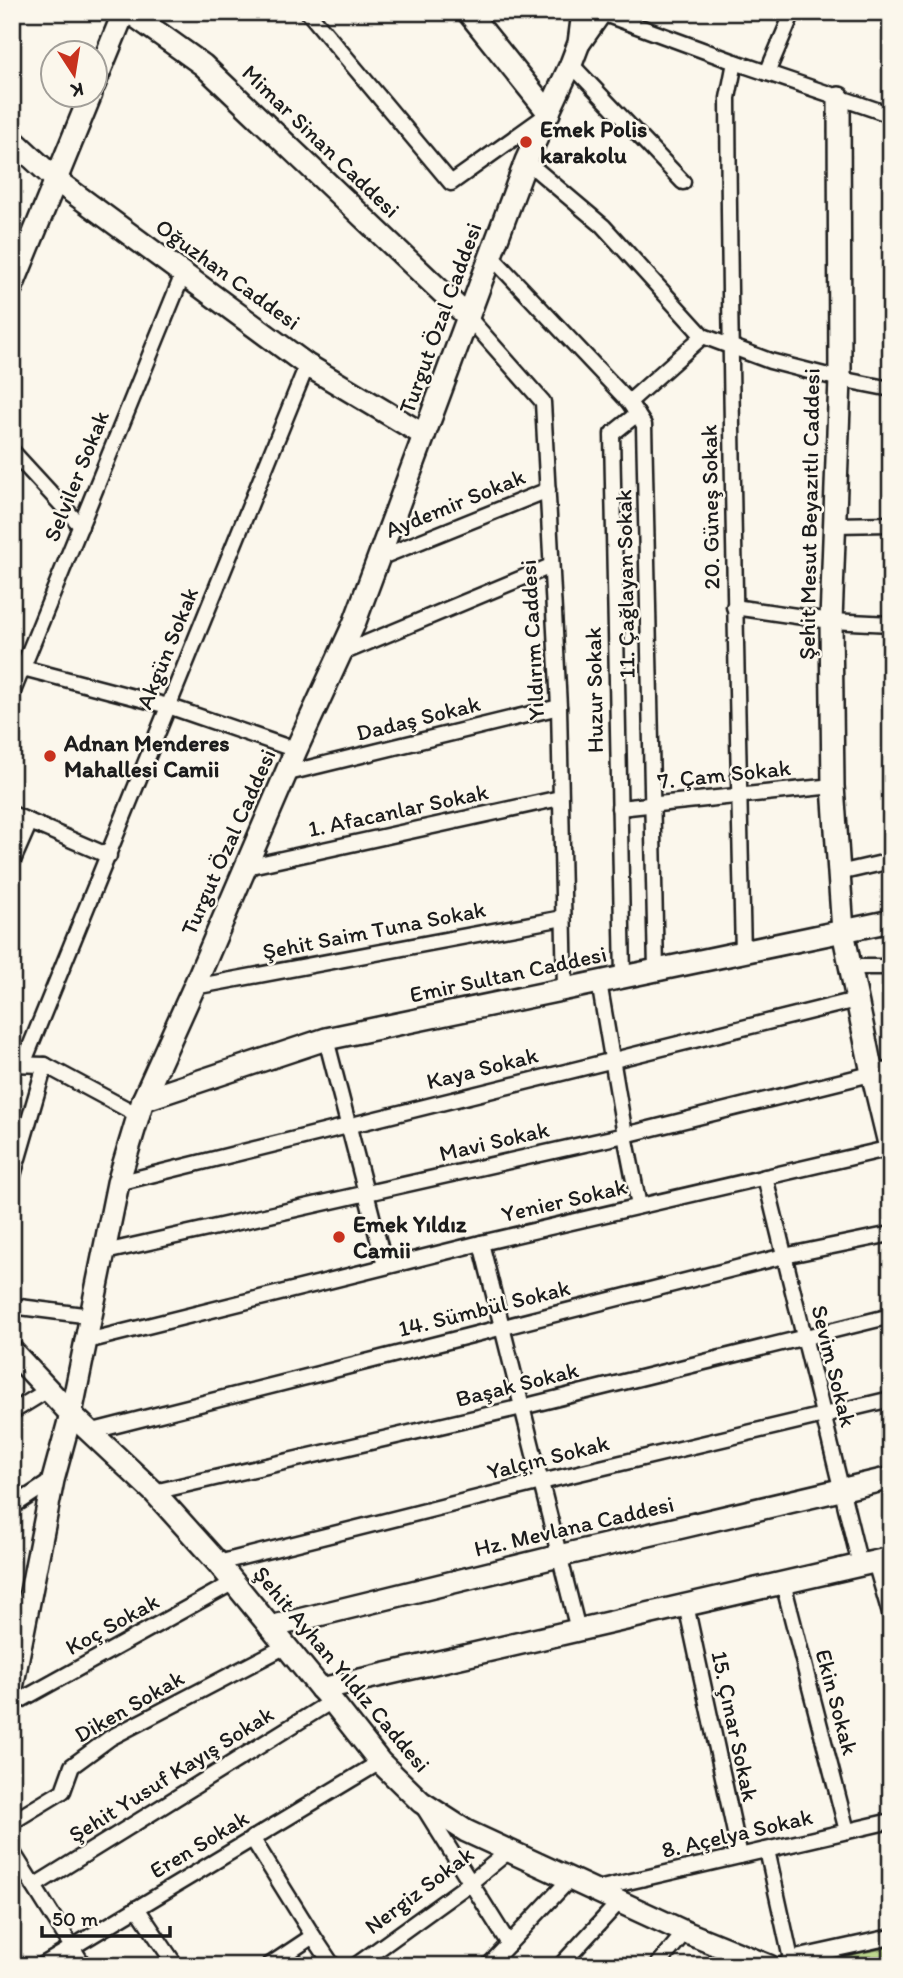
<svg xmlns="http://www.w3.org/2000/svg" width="903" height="1978" font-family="Itim,sans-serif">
  <rect width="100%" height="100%" fill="#fbf7ec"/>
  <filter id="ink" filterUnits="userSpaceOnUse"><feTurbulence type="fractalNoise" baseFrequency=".0143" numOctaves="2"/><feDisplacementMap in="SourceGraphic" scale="14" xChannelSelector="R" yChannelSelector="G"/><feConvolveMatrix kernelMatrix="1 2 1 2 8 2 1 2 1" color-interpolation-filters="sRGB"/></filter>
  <g filter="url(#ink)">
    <polygon fill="#bdd78e" stroke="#6c7a55" stroke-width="2" points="891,1947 891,1966 831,1966 832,1958"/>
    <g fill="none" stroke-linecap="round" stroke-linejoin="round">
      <defs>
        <g id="street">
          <polyline points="308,12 451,183 545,116"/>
          <polyline points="599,12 735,62 891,115"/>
          <path d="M735,62L728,98C730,383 736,667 743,952"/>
          <polyline points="571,64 683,182"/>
          <polyline points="767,73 793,12"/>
          <polyline points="526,161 603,226 703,336 770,361 840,379 891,389"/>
          <polyline points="491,256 629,402 644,425 656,970"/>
          <polyline points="468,317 543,402 559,707 565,989"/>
          <polyline points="629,402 703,336"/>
          <polyline points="12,451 81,526"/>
          <polyline points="834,525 891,524"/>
          <polyline points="379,558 548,490"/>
          <polyline points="734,607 831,621 891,624"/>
          <polyline points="340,654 551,566"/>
          <polyline points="23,668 168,706 296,750"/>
          <polyline points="12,694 183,274"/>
          <polyline points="288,773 559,707"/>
          <polyline points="619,808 833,786"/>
          <polyline points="12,814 109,856"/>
          <polyline points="12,863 30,822"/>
          <polyline points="246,867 560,798"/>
          <polyline points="839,873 891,861"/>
          <polyline points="849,967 891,967"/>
          <polyline points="623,977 612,434 637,414"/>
          <polyline points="599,982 625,1135 639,1206"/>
          <polyline points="194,987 563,918"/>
          <polyline points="326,1039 385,1266"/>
          <polyline points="12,1064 45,1065 138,1115"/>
          <polyline points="23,1064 307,365"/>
          <polyline points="765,1177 860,1565"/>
          <polyline points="12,1179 45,1065"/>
          <polyline points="118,1183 856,1000"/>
          <polyline points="481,1243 578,1630"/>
          <polyline points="105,1252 625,1135 891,1069"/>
          <polyline points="12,1306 91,1316"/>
          <polyline points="87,1341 481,1243 891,1148"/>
          <polyline points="12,1412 48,1390"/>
          <polyline points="89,1432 784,1256 891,1234"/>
          <polyline points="154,1492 522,1407 891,1316"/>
          <polyline points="12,1507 53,1480"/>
          <polyline points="875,1562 891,1617"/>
          <polyline points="218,1563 541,1482 891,1399"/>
          <polyline points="783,1583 847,1831"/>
          <polyline points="686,1605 740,1856"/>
          <polyline points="12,1705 234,1582"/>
          <polyline points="424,1808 509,1944"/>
          <polyline points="12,1822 63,1791 72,1766 110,1738 286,1646"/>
          <polyline points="252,1838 313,1936 333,1966"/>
          <polyline points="767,1850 791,1959"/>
          <polyline points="12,1851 84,1966"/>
          <polyline points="34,1886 332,1701"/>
          <polyline points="593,1890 891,1821"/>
          <polyline points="137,1908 176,1966"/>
          <polyline points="41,1966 380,1762"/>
          <polyline points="268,1966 313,1936"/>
          <polyline points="355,1966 470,1883 510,1850"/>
          <polyline points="488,1966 570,1879"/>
          <polyline points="560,1966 619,1902"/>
          <polyline points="657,1966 685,1932"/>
          <polyline points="783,1966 791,1959 891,1937"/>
        </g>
        <g id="secondary">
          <polyline points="129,12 203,65 468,317"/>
          <polyline points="468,12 549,113"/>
          <polyline points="580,42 601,12"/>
          <polyline points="94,85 124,12"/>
          <polyline points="839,98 840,379 831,621 833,786 843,931 872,1073 891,1152"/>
          <polyline points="12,139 56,180 307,365 424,435"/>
          <polyline points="12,287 91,94"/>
          <polyline points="143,1100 326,1039 891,921"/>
          <polyline points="12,1351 71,1414 154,1492 218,1563 321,1689 332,1701 380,1762 421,1802 466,1831 685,1932 769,1966"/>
          <polyline points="270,1627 559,1556 891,1478"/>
          <polyline points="12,1688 53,1480 71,1414 118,1183 143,1100 194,987 296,750 354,624 526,161 571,64 579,43 583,12"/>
          <polyline points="321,1689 891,1558"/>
        </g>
      </defs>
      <use href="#street" stroke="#1c1c1c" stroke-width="19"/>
      <use href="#secondary" stroke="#1c1c1c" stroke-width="26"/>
      <use href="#street" stroke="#fbf7ec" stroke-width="14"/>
      <use href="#secondary" stroke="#fbf7ec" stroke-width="21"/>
    </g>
  </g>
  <g fill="#c8321e" stroke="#fbf7ec" stroke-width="2.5">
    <circle cx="526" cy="142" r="7"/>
    <circle cx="50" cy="756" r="7"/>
    <circle cx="339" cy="1237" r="7"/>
  </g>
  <g text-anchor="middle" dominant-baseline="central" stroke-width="5" stroke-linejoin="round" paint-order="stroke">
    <g font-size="23" font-weight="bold" fill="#1c1c1c" stroke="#fbf7ec" text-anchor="start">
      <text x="540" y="129">Emek Polis<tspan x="540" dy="26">karakolu</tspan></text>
      <text x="64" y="743">Adnan Menderes<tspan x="64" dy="26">Mahallesi Camii</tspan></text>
      <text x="353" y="1224">Emek Yıldız<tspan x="353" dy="26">Camii</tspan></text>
    </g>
    <g font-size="23" fill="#1c1c1c" stroke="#fbf7ec">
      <text transform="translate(321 141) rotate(44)">Mimar Sinan Caddesi</text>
      <text transform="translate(228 274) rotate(36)">Oğuzhan Caddesi</text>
      <text transform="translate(440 318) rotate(-70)">Turgut Özal Caddesi</text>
      <text transform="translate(76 476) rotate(-68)">Selviler Sokak</text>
      <text transform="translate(455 503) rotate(-22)">Aydemir Sokak</text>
      <text transform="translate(710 507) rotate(-91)">20. Güneş Sokak</text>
      <text transform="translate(809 514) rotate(-89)">Şehit Mesut Beyazıtlı Caddesi</text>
      <text transform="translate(625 584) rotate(-91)">11. Çağlayan Sokak</text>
      <text transform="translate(532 640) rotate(-93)">Yıldırım Caddesi</text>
      <text transform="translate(167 648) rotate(-68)">Akgün Sokak</text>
      <text transform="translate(594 690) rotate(-91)">Huzur Sokak</text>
      <text transform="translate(418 718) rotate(-14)">Dadaş Sokak</text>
      <text transform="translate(724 774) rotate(-6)">7. Çam Sokak</text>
      <text transform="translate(398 810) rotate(-12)">1. Afacanlar Sokak</text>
      <text transform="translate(228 842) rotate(-66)">Turgut Özal Caddesi</text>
      <text transform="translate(374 930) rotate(-11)">Şehit Saim Tuna Sokak</text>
      <text transform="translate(508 974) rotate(-12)">Emir Sultan Caddesi</text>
      <text transform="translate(482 1068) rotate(-14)">Kaya Sokak</text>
      <text transform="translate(494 1141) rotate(-13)">Mavi Sokak</text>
      <text transform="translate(564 1200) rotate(-13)">Yenier Sokak</text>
      <text transform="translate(484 1308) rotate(-14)">14. Sümbül Sokak</text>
      <text transform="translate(834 1366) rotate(76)">Sevim Sokak</text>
      <text transform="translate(517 1384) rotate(-14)">Başak Sokak</text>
      <text transform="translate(548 1457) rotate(-14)">Yalçın Sokak</text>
      <text transform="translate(574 1526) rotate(-13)">Hz. Mevlana Caddesi</text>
      <text transform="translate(112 1624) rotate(-29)">Koç Sokak</text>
      <text transform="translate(342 1669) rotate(50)">Şehit Ayhan Yıldız Caddesi</text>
      <text transform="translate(837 1702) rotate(75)">Ekin Sokak</text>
      <text transform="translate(129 1706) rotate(-30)">Diken Sokak</text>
      <text transform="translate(735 1726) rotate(78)">15. Çınar Sokak</text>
      <text transform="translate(171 1774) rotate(-32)">Şehit Yusuf Kayış Sokak</text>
      <text transform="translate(737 1833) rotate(-13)">8. Açelya Sokak</text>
      <text transform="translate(199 1844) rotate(-31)">Eren Sokak</text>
      <text transform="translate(419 1890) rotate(-37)">Nergiz Sokak</text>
    </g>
  </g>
  <rect width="903" height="1978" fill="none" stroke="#fbf7ec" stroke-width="42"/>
  <rect x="21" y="21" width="861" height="1936" fill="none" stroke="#1c1c1c" stroke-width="2.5" filter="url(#ink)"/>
  <g transform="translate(74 74) rotate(168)"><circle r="33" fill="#fbf7ec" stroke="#a29f99" stroke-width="2"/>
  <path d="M0-5L12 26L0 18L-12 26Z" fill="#c8321e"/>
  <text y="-10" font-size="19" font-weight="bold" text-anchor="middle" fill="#1c1c1c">K</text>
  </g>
  <path d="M42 1926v10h128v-10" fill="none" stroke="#1c1c1c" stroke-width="3.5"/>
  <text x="52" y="1926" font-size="21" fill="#1c1c1c" stroke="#fbf7ec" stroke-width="5" paint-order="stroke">50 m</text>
</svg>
